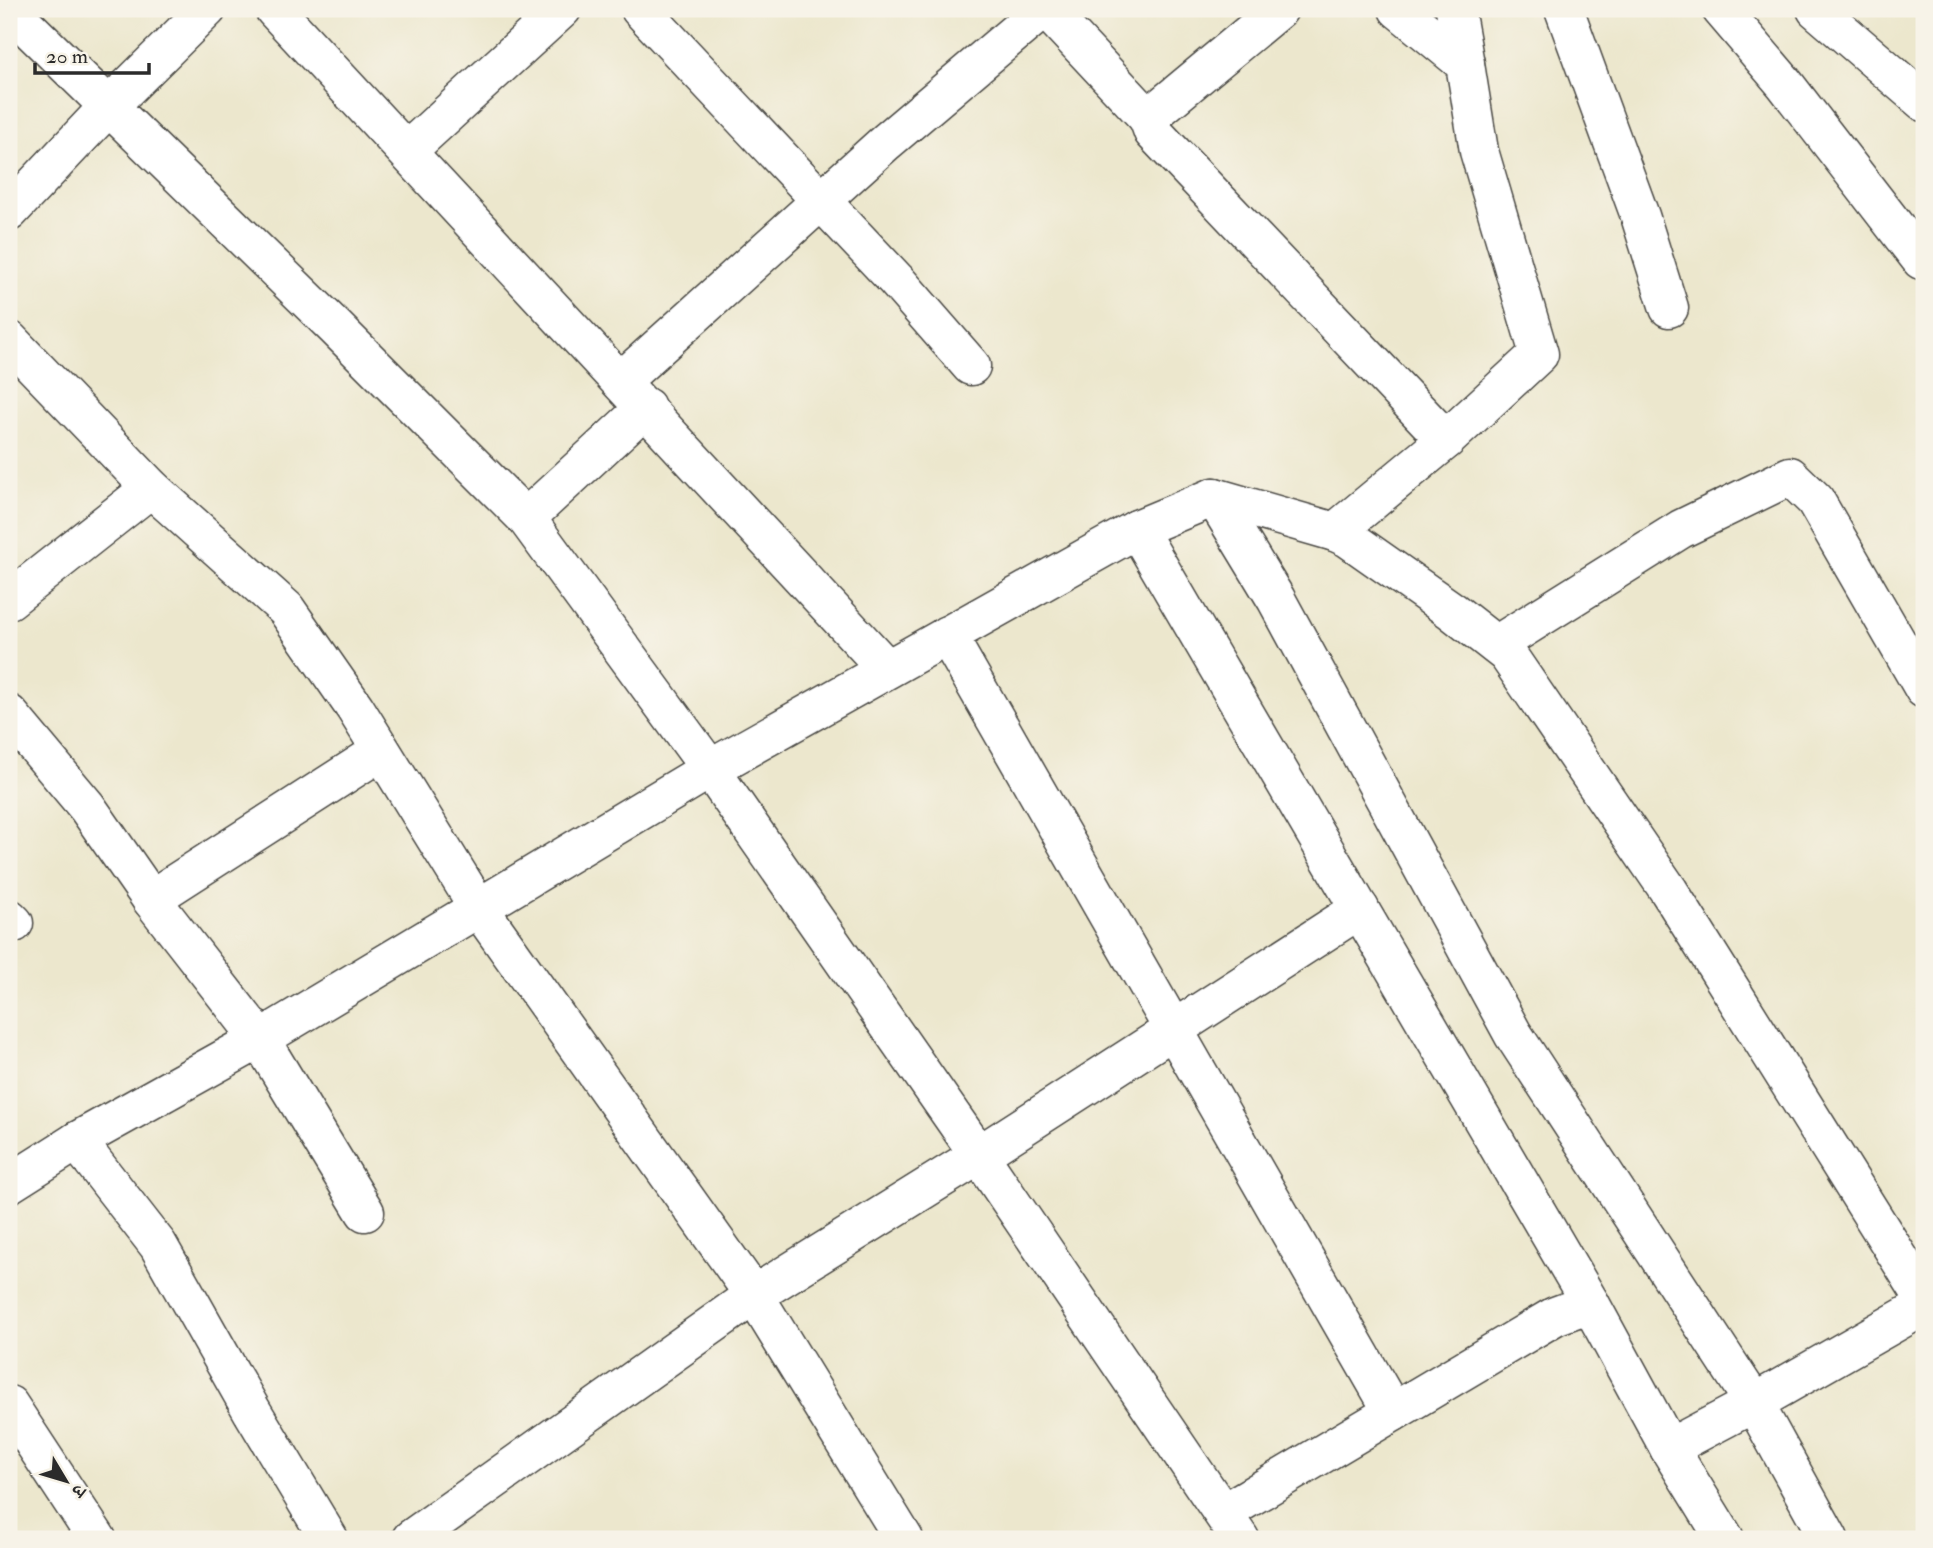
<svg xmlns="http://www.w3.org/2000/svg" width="1933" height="1548" font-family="'IM FELL Double Pica','Noto Serif Devanagari',serif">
  <rect width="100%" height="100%" fill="#f7f3e8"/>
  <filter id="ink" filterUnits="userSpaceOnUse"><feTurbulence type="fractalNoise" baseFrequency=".0143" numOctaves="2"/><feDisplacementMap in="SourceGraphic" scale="14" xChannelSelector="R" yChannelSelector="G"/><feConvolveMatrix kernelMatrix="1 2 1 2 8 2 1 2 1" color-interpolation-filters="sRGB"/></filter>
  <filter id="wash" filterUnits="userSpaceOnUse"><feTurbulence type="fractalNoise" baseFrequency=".00686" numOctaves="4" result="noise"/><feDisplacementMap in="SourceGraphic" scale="28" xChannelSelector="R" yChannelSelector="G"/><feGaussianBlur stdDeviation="1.57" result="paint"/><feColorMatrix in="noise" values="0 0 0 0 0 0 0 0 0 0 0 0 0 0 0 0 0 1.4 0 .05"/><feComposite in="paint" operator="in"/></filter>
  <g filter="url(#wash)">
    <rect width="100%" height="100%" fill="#ece7cd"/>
  </g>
  <g filter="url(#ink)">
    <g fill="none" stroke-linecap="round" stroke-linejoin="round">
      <defs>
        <g id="minor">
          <polyline points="9,9 336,328 526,518 710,769 979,1155 1240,1539"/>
          <polyline points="274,9 887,669"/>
          <polyline points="640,9 896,280 971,366"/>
          <polyline points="1046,9 1148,118 1279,9"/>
          <polyline points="1398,9 1465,64 1479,151 1539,354 1446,440"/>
          <polyline points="1455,9 1465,64"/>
          <polyline points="1564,9 1640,216 1669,308"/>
          <polyline points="1721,9 1785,84 1921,260 1924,259"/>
          <polyline points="1816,9 1924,102"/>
          <polyline points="1148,118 1153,132 1446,440 1335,532"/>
          <polyline points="407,151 562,9"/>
          <polyline points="9,212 109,106 207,9"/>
          <polyline points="9,340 151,488 286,609 355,708 478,907 754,1295 904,1539"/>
          <polyline points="621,381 886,142 1043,9"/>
          <polyline points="1214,497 1276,599 1513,1034 1754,1403 1829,1539"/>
          <polyline points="526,518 646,407"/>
          <polyline points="1137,529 1590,1303"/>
          <polyline points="9,600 151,488"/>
          <polyline points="947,635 1393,1412"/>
          <polyline points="1496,645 1681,529 1790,476 1815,500 1924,689"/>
          <polyline points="9,714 87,807 151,899"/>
          <polyline points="9,918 14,923"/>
          <polyline points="77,1141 158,1245 252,1411 329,1539"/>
          <polyline points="9,1184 77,1141 260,1039 710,769 1137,529 1214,497 1335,532 1348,538 1452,611 1507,654 1669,891 1924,1298"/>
          <polyline points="365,1212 260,1039 151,899 381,751"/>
          <polyline points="9,1405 97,1539"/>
          <polyline points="1669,1448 1754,1403 1924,1306"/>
          <polyline points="1223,1513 1555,1316 1590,1303 1669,1448 1725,1539"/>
          <polyline points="411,1539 754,1295 979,1155 1360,909"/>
        </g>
      </defs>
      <use href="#minor" stroke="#484743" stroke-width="41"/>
      <use href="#minor" stroke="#fff" stroke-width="38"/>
    </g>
  </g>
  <rect width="1933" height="1548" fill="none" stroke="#f7f3e8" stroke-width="35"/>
  <g transform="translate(66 1481) rotate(128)" stroke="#f7f3e8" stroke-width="5" paint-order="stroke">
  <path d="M0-5L12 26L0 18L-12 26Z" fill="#2b2b2b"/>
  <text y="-10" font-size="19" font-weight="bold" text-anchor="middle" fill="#2b2b2b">उ</text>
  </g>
  <path d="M35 63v10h114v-10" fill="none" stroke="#2b2b2b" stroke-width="3.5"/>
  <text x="46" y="63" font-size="21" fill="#2b2b2b" stroke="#f7f3e8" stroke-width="5" paint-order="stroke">20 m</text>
</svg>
